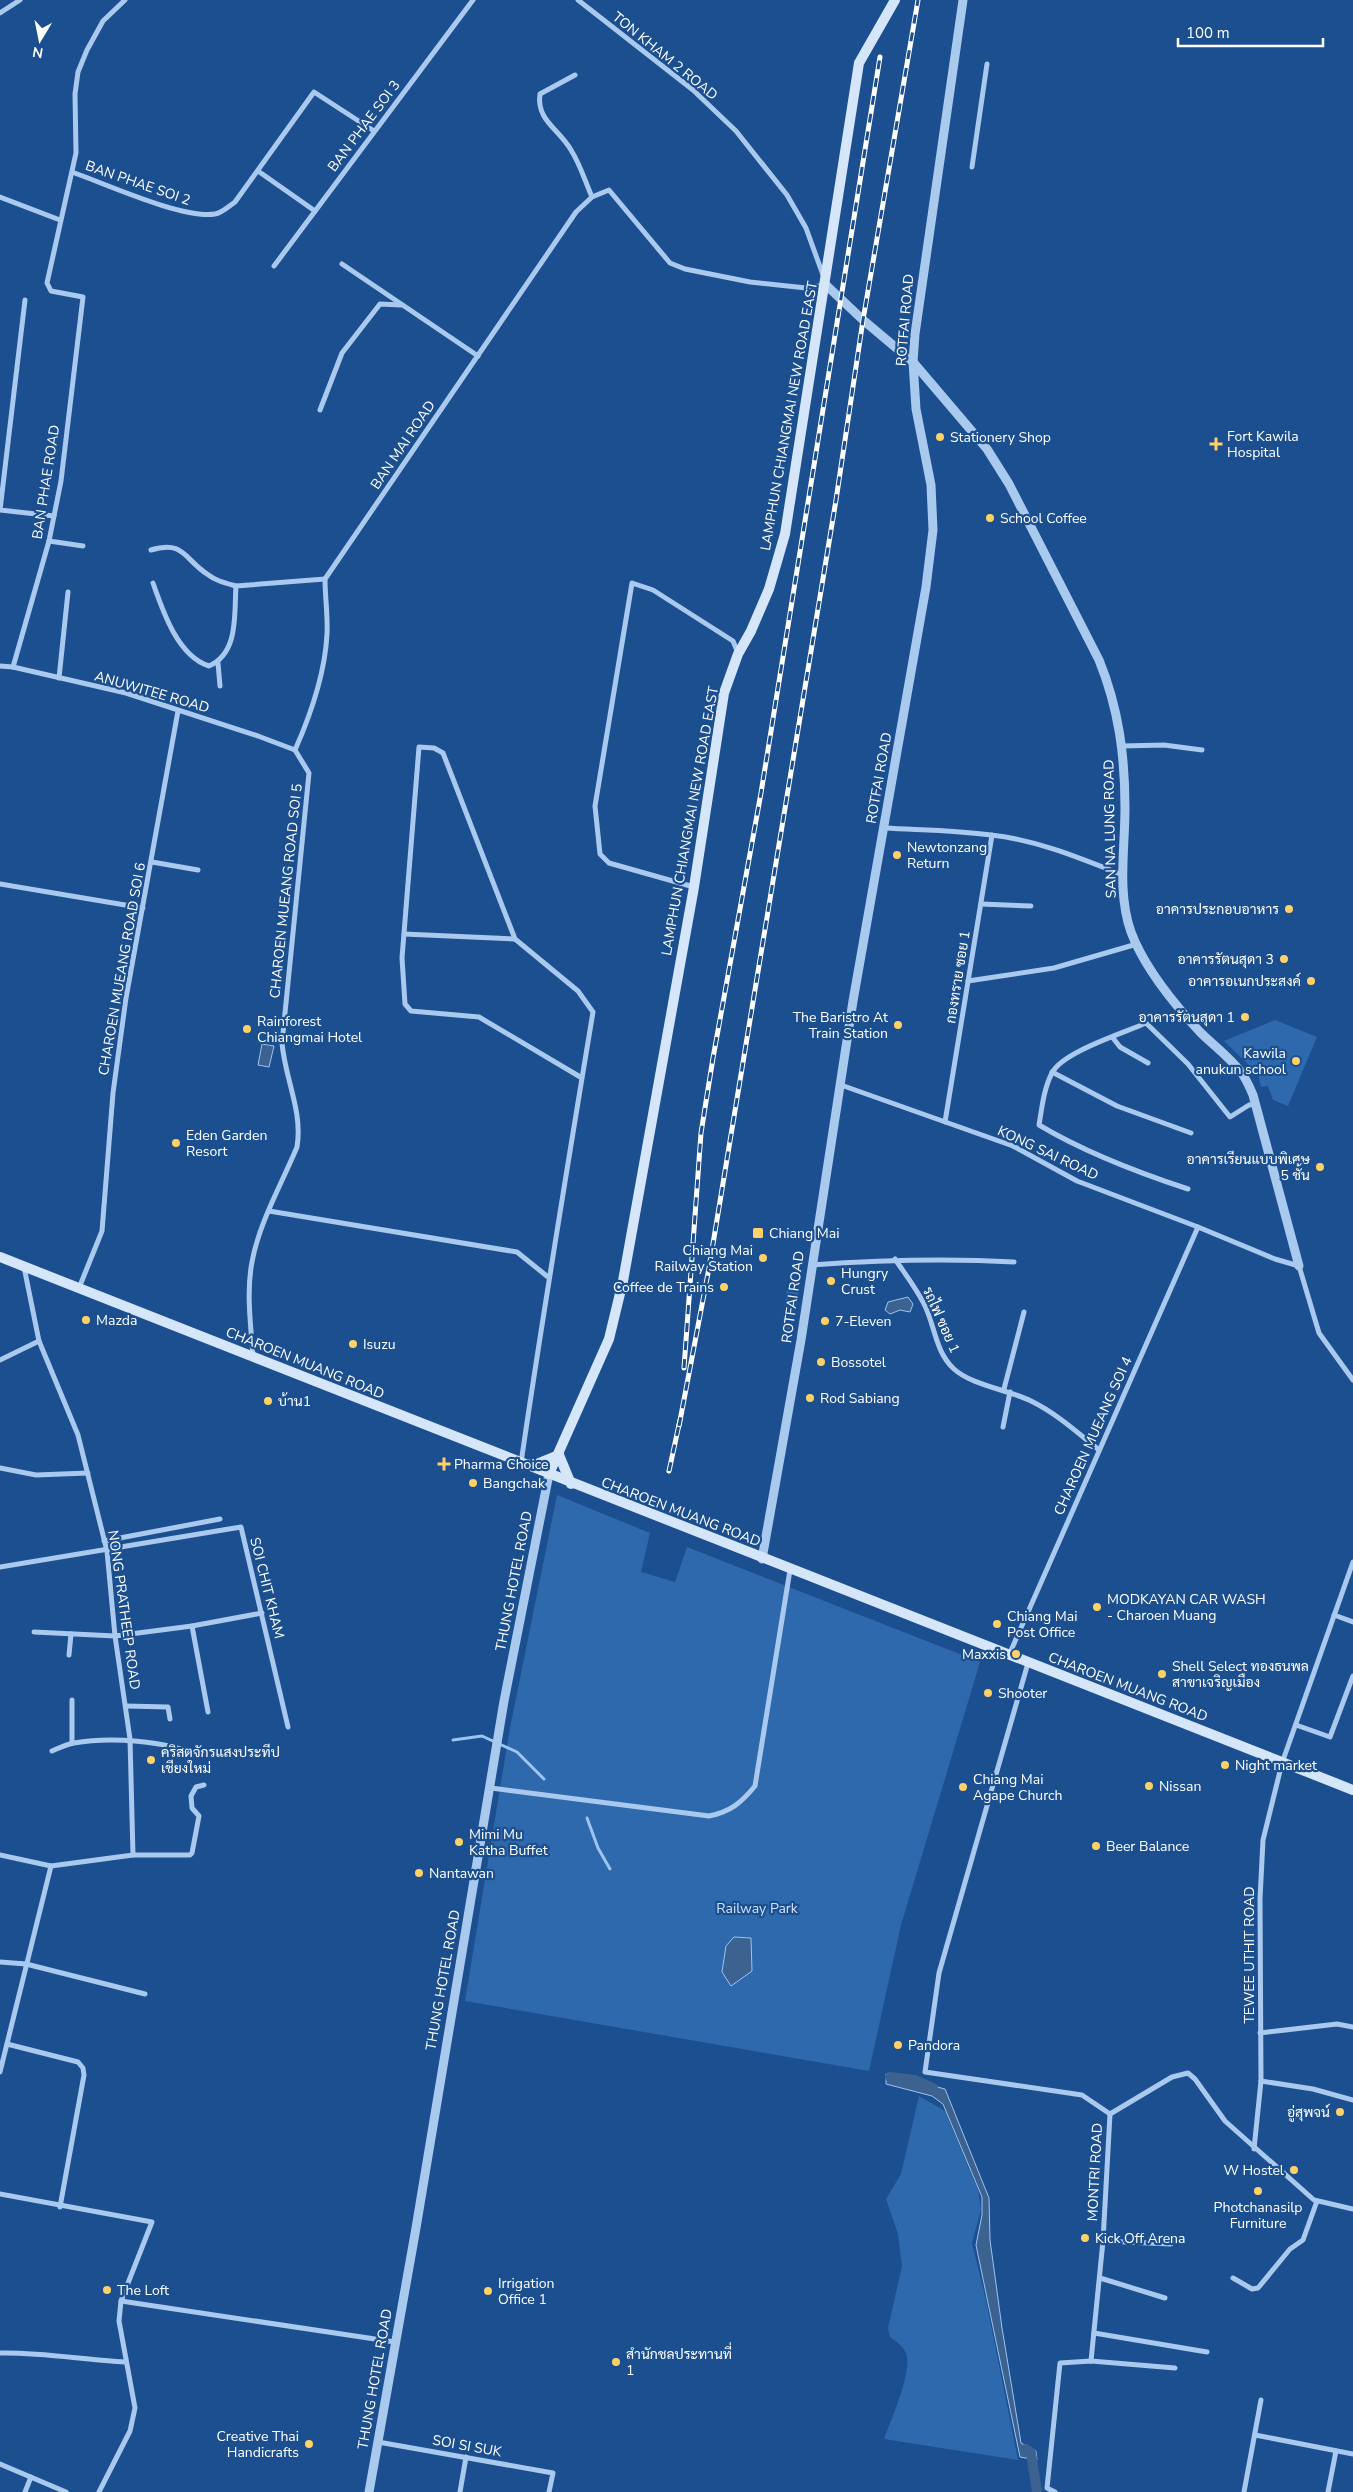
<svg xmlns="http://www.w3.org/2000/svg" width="1353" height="2492" font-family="'Nunito Sans',Sarabun,sans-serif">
  <rect width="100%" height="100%" fill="#1b4f8f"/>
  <g fill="#2e69ad">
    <polygon points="1275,1020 1317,1037 1288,1106 1273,1100 1268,1086 1261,1087 1258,1074 1224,1041"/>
    <polygon points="788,1283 800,1285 792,1328 790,1331 783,1330 781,1327"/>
    <polygon points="557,1495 650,1533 641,1572 675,1582 687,1547 980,1662 901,1925 869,2071 465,2001 510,1728"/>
    <path d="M919,2096L945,2111L978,2190L981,2209L972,2243L986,2300L1018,2460L884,2439C891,2420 910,2377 907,2357C905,2347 897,2342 890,2337L888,2328L902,2266L898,2234L886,2199L901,2174Z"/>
  </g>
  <g fill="#3c6290" stroke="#9cc4f0">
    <polygon points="262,1044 274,1046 269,1067 258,1065"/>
    <polygon points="908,1297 913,1304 910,1312 900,1310 890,1314 885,1310 888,1302"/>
    <polygon points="734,1937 751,1938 752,1971 731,1986 722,1972 726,1946"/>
    <polygon points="886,2074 945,2089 989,2198 990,2240 1002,2328 1021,2443 1036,2451 1037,2460 1020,2457 976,2245 982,2215 982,2197 943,2104 932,2096 886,2084"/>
  </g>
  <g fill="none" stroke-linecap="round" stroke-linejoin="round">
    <g stroke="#9cc4f0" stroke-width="3">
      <polyline points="453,1740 482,1736 517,1752 544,1779"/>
      <polyline points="587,1818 598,1848 610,1869"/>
    </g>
    <g stroke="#3c6290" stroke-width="10">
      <polyline points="890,2077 915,2080 933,2088"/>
      <polyline points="1026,2449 1031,2453 1037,2492"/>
    </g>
    <g stroke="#a9c9ee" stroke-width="5">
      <polyline points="578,0 693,90 736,131 787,195 806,228 823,275"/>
      <polyline points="0,13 20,0"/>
      <path d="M575,75L540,94C536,120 559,129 571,150C580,164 585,181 592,197"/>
      <polyline points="972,167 987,64"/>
      <polyline points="258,171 315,211"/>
      <path d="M72,172C106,184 182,219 215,214C222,213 229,206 235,202L314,92L374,131"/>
      <polyline points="0,197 60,220"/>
      <polyline points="342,264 478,356"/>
      <polyline points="274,266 473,0"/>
      <polyline points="25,300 0,510 54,516"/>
      <polyline points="320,410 342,353 380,304 401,305"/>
      <polyline points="49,541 83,546"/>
      <path d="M151,550C184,540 184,559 207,574C216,581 225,583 236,586"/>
      <path d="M153,583C163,612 178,656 209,666C239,653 234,614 236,586L325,579"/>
      <polyline points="218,663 220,686"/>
      <polyline points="0,666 13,667 126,693 258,736 295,750"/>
      <polyline points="13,667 49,541 61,481 83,297 51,291 47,283 76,153 75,94 78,72 87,50 103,21 125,0"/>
      <polyline points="59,678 68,592"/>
      <polyline points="1122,746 1164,745 1202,750"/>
      <path d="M295,750C311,714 325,674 327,634C328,616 325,597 325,579L576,212L592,197L609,190L670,263L685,269L750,282L806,288L825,285"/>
      <path d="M885,828C920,830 956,830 991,835C1037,840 1080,858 1123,875"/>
      <polyline points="152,862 198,870"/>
      <polyline points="0,884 143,908"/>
      <polyline points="694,887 609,863 600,854 595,806 632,583 653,590 733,641 738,653"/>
      <polyline points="981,904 1031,906"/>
      <polyline points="404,934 515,939"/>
      <polyline points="968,981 1054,968 1137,944"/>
      <polyline points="1113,1038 1120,1047 1148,1063"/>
      <polyline points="1052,1072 1117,1106 1191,1133"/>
      <polyline points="841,1085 1013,1146 1077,1181 1198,1227 1275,1259 1299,1266 1319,1333 1353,1380"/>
      <polyline points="945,1122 992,835"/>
      <path d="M1188,1189C1136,1172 1086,1153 1039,1125C1042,1107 1044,1088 1052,1073C1062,1052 1124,1033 1146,1023L1188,1064L1230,1117L1249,1105L1256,1104"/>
      <polyline points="269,1211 517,1252 548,1277"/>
      <path d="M895,1259C905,1274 916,1288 924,1304C935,1325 935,1352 954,1369C971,1385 1009,1390 1031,1401C1056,1413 1078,1433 1099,1450"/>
      <path d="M811,1265C879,1260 946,1258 1014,1262"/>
      <polyline points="24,1267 39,1341 78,1435 107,1551 115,1636 130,1739 133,1855"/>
      <polyline points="79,1288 102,1231 113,1093 126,998 178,711"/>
      <path d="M253,1357C251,1326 246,1293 252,1262C259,1223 282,1183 297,1147C303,1111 285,1079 282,1043L309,773L295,750"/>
      <polyline points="0,1360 39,1341"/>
      <polyline points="1004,1389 1024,1312"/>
      <polyline points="1003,1427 1010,1392"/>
      <path d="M521,1463C543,1312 568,1163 593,1012L578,991L515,939L443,753L434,748L419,747L402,958L405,1004L411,1011L479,1017L582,1078"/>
      <polyline points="0,1468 36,1475 88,1473"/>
      <polyline points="104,1541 220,1519"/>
      <polyline points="0,1567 241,1527 288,1727"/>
      <polyline points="1334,1615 1353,1622"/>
      <polyline points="192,1626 208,1712"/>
      <polyline points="34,1632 115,1636 192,1626 262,1613"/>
      <polyline points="69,1655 71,1634"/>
      <polyline points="1009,1655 1198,1227"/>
      <polyline points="1028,1663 939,1973 925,2072 1082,2095 1110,2114"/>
      <polyline points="126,1706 168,1707 170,1719"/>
      <polyline points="1296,1725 1330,1737 1353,1676"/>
      <polyline points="72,1743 72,1700"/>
      <path d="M52,1751C59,1748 67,1744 74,1743C109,1737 166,1740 199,1756"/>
      <path d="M491,1788L709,1816C730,1812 741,1803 755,1786L790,1570"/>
      <polyline points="0,1855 51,1866 133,1855 190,1855 192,1853 199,1816 192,1808 191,1796 196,1787 204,1785"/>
      <polyline points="0,1962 26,1964 145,1994"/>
      <polyline points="1260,2033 1337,2024 1353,2027"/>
      <polyline points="7,2044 78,2062 83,2068 84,2075 60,2207"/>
      <polyline points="0,2072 51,1866"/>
      <polyline points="1261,2081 1313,2089 1353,2100"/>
      <polyline points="1110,2114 1172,2077 1188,2073 1195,2079 1225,2121 1314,2200 1353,2209"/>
      <polyline points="1254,2149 1261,2081 1260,1899 1263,1840 1282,1763 1353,1562"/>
      <polyline points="0,2194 152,2222 121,2301 119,2321 135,2408 130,2431 99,2492"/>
      <polyline points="1103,2241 1171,2244"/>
      <polyline points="1100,2278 1165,2298"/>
      <polyline points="1233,2278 1252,2289 1258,2288 1290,2249 1303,2240 1317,2201"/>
      <polyline points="121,2301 395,2342"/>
      <polyline points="1094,2333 1207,2352"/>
      <path d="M0,2353C42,2352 84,2360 126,2362"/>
      <polyline points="1091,2361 1103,2241 1110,2114"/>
      <polyline points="1255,2435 1353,2454"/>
      <polyline points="378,2442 553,2473 549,2492"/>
      <polyline points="0,2464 66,2492"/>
      <polyline points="25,2492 31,2477"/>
      <polyline points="460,2492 466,2457"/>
      <polyline points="1055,2492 1047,2488 1060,2363 1091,2361 1175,2368"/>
      <polyline points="1244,2492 1261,2400"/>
      <polyline points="1328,2492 1336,2451"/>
    </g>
    <g stroke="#a9c9ee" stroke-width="9">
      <path d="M826,285L863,320L913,362L987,449L1009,484L1099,660C1119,709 1125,757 1125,808C1125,849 1117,893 1131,932C1144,967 1175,1005 1200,1032C1214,1046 1232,1059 1243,1075C1247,1081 1250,1088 1253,1095L1299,1266"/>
      <polyline points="762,1559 801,1340 853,1001 926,587 933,530 931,485 916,409 913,362 915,334 963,0"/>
      <polyline points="369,2492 416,2228 504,1701 549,1474"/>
    </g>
    <g stroke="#d6e6fa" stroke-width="10">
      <polyline points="0,1257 1353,1790"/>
      <polyline points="559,1455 571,1484"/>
      <polyline points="527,1465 537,1464 559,1455"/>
      <polyline points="549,1474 609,1339 623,1281 694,887 724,693 738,654 751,631 769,589 785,534 859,63 895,0"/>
    </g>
    <defs>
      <g id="rail">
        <polyline points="684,1368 701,1133 713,1058 761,793 880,57"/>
        <polyline points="679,1426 709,1268 836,500 863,320 918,0"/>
        <polyline points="669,1471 680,1420"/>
      </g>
    </defs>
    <use href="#rail" stroke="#fff" stroke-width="5"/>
    <use href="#rail" stroke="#1b4f8f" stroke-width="3" stroke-dasharray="9" stroke-linecap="butt"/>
  </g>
  <g fill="#ffd166" stroke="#1b4f8f" stroke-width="2">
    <circle cx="940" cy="437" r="5"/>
    <path d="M1213.5 436.5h5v5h5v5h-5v5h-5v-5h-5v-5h5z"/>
    <circle cx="990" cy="518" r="5"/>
    <circle cx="897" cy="855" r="5"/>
    <circle cx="1289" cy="909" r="5"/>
    <circle cx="1284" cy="959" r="5"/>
    <circle cx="1311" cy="981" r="5"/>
    <circle cx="1245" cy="1017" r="5"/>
    <circle cx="898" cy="1025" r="5"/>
    <circle cx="247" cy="1029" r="5"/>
    <circle cx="1296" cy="1061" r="5"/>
    <circle cx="176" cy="1143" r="5"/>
    <circle cx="1320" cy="1167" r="5"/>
    <rect x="752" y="1227" width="12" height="12" rx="2.5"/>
    <circle cx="763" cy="1258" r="5"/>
    <circle cx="831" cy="1281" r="5"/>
    <circle cx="724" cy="1287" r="5"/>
    <circle cx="86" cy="1320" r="5"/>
    <circle cx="825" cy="1321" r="5"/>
    <circle cx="353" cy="1344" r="5"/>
    <circle cx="821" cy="1362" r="5"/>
    <circle cx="810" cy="1398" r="5"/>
    <circle cx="268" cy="1401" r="5"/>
    <path d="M441.5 1456.5h5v5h5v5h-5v5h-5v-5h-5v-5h5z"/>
    <circle cx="473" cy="1483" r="5"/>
    <circle cx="1097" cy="1607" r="5"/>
    <circle cx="997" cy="1624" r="5"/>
    <circle cx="1016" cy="1654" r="5"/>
    <circle cx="1162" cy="1674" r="5"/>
    <circle cx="988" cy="1693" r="5"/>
    <circle cx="151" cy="1760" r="5"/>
    <circle cx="1225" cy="1765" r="5"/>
    <circle cx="1149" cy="1786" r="5"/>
    <circle cx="963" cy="1787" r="5"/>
    <circle cx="459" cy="1842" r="5"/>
    <circle cx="1096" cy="1846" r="5"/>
    <circle cx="419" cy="1873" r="5"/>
    <circle cx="898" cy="2045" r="5"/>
    <circle cx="1340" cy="2112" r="5"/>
    <circle cx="1294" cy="2170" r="5"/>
    <circle cx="1258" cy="2191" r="5"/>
    <circle cx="1085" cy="2238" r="5"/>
    <circle cx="107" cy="2290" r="5"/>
    <circle cx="488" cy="2291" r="5"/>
    <circle cx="616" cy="2362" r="5"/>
    <circle cx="309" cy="2444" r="5"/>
  </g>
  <g text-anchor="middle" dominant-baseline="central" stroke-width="4.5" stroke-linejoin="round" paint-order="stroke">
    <g font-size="14" fill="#fff" stroke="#1b4f8f">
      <text transform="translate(665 56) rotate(39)">TON KHAM 2 ROAD</text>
      <text transform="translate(364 126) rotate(-53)">BAN PHAE SOI 3</text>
      <text transform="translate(138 183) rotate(19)">BAN PHAE SOI 2</text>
      <text transform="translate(905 320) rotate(-85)">ROTFAI ROAD</text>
      <text transform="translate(789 416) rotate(-80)">LAMPHUN CHIANGMAI NEW ROAD EAST</text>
      <text transform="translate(403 445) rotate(-56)">BAN MAI ROAD</text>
      <text transform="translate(46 482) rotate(-81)">BAN PHAE ROAD</text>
      <text transform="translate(152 692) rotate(16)">ANUWITEE ROAD</text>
      <text transform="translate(879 778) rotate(-80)">ROTFAI ROAD</text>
      <text transform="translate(690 821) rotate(-80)">LAMPHUN CHIANGMAI NEW ROAD EAST</text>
      <text transform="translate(1110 829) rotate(-91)">SAN NA LUNG ROAD</text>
      <text transform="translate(286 891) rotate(-84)">CHAROEN MUEANG ROAD SOI 5</text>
      <text transform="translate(122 969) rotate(-80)">CHAROEN MUEANG ROAD SOI 6</text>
      <text transform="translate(958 977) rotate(-81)">กองทราย ซอย 1</text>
      <text transform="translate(1048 1153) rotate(25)">KONG SAI ROAD</text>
      <text transform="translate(793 1297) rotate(-82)">ROTFAI ROAD</text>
      <text transform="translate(941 1320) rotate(66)">รถไฟ ซอย 1</text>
      <text transform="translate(305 1363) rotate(22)">CHAROEN MUANG ROAD</text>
      <text transform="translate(1093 1436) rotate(-66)">CHAROEN MUEANG SOI 4</text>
      <text transform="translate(681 1512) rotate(21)">CHAROEN MUANG ROAD</text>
      <text transform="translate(514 1581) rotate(-79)">THUNG HOTEL ROAD</text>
      <text transform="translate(267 1588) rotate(76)">SOI CHIT KHAM</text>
      <text transform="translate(124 1610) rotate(82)">NONG PRATHEEP ROAD</text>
      <text transform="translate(1128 1687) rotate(21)">CHAROEN MUANG ROAD</text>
      <text transform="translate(1249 1955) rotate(-90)">TEWEE UTHIT ROAD</text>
      <text transform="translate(443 1980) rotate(-80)">THUNG HOTEL ROAD</text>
      <text transform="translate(1095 2172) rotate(-87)">MONTRI ROAD</text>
      <text transform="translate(375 2379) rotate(-80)">THUNG HOTEL ROAD</text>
      <text transform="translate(467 2446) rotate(10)">SOI SI SUK</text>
    </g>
    <g font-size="14" fill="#fff" stroke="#1b4f8f" text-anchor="start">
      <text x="1227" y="436">Fort Kawila<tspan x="1227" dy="16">Hospital</tspan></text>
      <text x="950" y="437">Stationery Shop</text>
      <text x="1000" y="518">School Coffee</text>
      <text x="907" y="847">Newtonzang<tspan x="907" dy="16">Return</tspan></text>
      <text x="1279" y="909" text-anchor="end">อาคารประกอบอาหาร</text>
      <text x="1274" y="959" text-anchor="end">อาคารรัตนสุดา 3</text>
      <text x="1301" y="981" text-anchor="end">อาคารอเนกประสงค์</text>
      <text x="888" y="1017" text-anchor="end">The Baristro At<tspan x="888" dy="16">Train Station</tspan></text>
      <text x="1235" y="1017" text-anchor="end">อาคารรัตนสุดา 1</text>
      <text x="257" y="1021">Rainforest<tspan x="257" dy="16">Chiangmai Hotel</tspan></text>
      <text x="1286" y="1053" text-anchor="end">Kawila<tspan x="1286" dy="16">anukun school</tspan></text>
      <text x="186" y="1135">Eden Garden<tspan x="186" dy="16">Resort</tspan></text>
      <text x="1310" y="1159" text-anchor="end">อาคารเรียนแบบพิเศษ<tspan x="1310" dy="16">5 ชั้น</tspan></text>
      <text x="769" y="1233">Chiang Mai</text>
      <text x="753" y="1250" text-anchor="end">Chiang Mai<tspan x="753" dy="16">Railway Station</tspan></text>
      <text x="841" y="1273">Hungry<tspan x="841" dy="16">Crust</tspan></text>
      <text x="714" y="1287" text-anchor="end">Coffee de Trains</text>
      <text x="96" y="1320">Mazda</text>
      <text x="835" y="1321">7-Eleven</text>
      <text x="363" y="1344">Isuzu</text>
      <text x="831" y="1362">Bossotel</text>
      <text x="820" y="1398">Rod Sabiang</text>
      <text x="278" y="1401">บ้าน1</text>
      <text x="454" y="1464">Pharma Choice</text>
      <text x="483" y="1483">Bangchak</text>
      <text x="1107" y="1599">MODKAYAN CAR WASH<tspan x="1107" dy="16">- Charoen Muang</tspan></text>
      <text x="1007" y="1616">Chiang Mai<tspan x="1007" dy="16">Post Office</tspan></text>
      <text x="1006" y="1654" text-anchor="end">Maxxis</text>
      <text x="1172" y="1666">Shell Select ทองธนพล<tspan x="1172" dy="16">สาขาเจริญเมือง</tspan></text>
      <text x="998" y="1693">Shooter</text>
      <text x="161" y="1752">คริสตจักรแสงประทีป<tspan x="161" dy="16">เชียงใหม่</tspan></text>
      <text x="1235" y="1765">Night market</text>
      <text x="973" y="1779">Chiang Mai<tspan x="973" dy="16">Agape Church</tspan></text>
      <text x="1159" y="1786">Nissan</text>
      <text x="469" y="1834">Mimi Mu<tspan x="469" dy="16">Katha Buffet</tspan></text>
      <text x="1106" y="1846">Beer Balance</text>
      <text x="429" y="1873">Nantawan</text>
      <text x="908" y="2045">Pandora</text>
      <text x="1330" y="2112" text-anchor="end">อู่สุพจน์</text>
      <text x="1284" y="2170" text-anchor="end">W Hostel</text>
      <text x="1258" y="2207" text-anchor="middle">Photchanasilp<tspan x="1258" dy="16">Furniture</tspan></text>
      <text x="1095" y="2238">Kick Off Arena</text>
      <text x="498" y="2283">Irrigation<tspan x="498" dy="16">Office 1</tspan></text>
      <text x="117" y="2290">The Loft</text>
      <text x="626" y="2354">สำนักชลประทานที่<tspan x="626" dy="16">1</tspan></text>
      <text x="299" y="2436" text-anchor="end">Creative Thai<tspan x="299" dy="16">Handicrafts</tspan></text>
    </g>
    <g font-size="14" fill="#cfe3fa" stroke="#1b4f8f">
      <text x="757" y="1908">Railway Park</text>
    </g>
  </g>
  <g transform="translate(40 40) rotate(190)" stroke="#1b4f8f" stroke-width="4" paint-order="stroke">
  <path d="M0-4L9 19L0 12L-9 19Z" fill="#ffffff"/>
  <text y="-8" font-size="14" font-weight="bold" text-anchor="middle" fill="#ffffff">N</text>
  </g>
  <path d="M1178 38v8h145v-8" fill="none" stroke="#ffffff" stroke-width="2.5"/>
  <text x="1186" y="38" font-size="15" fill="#ffffff" stroke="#1b4f8f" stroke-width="4" paint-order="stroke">100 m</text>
</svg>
